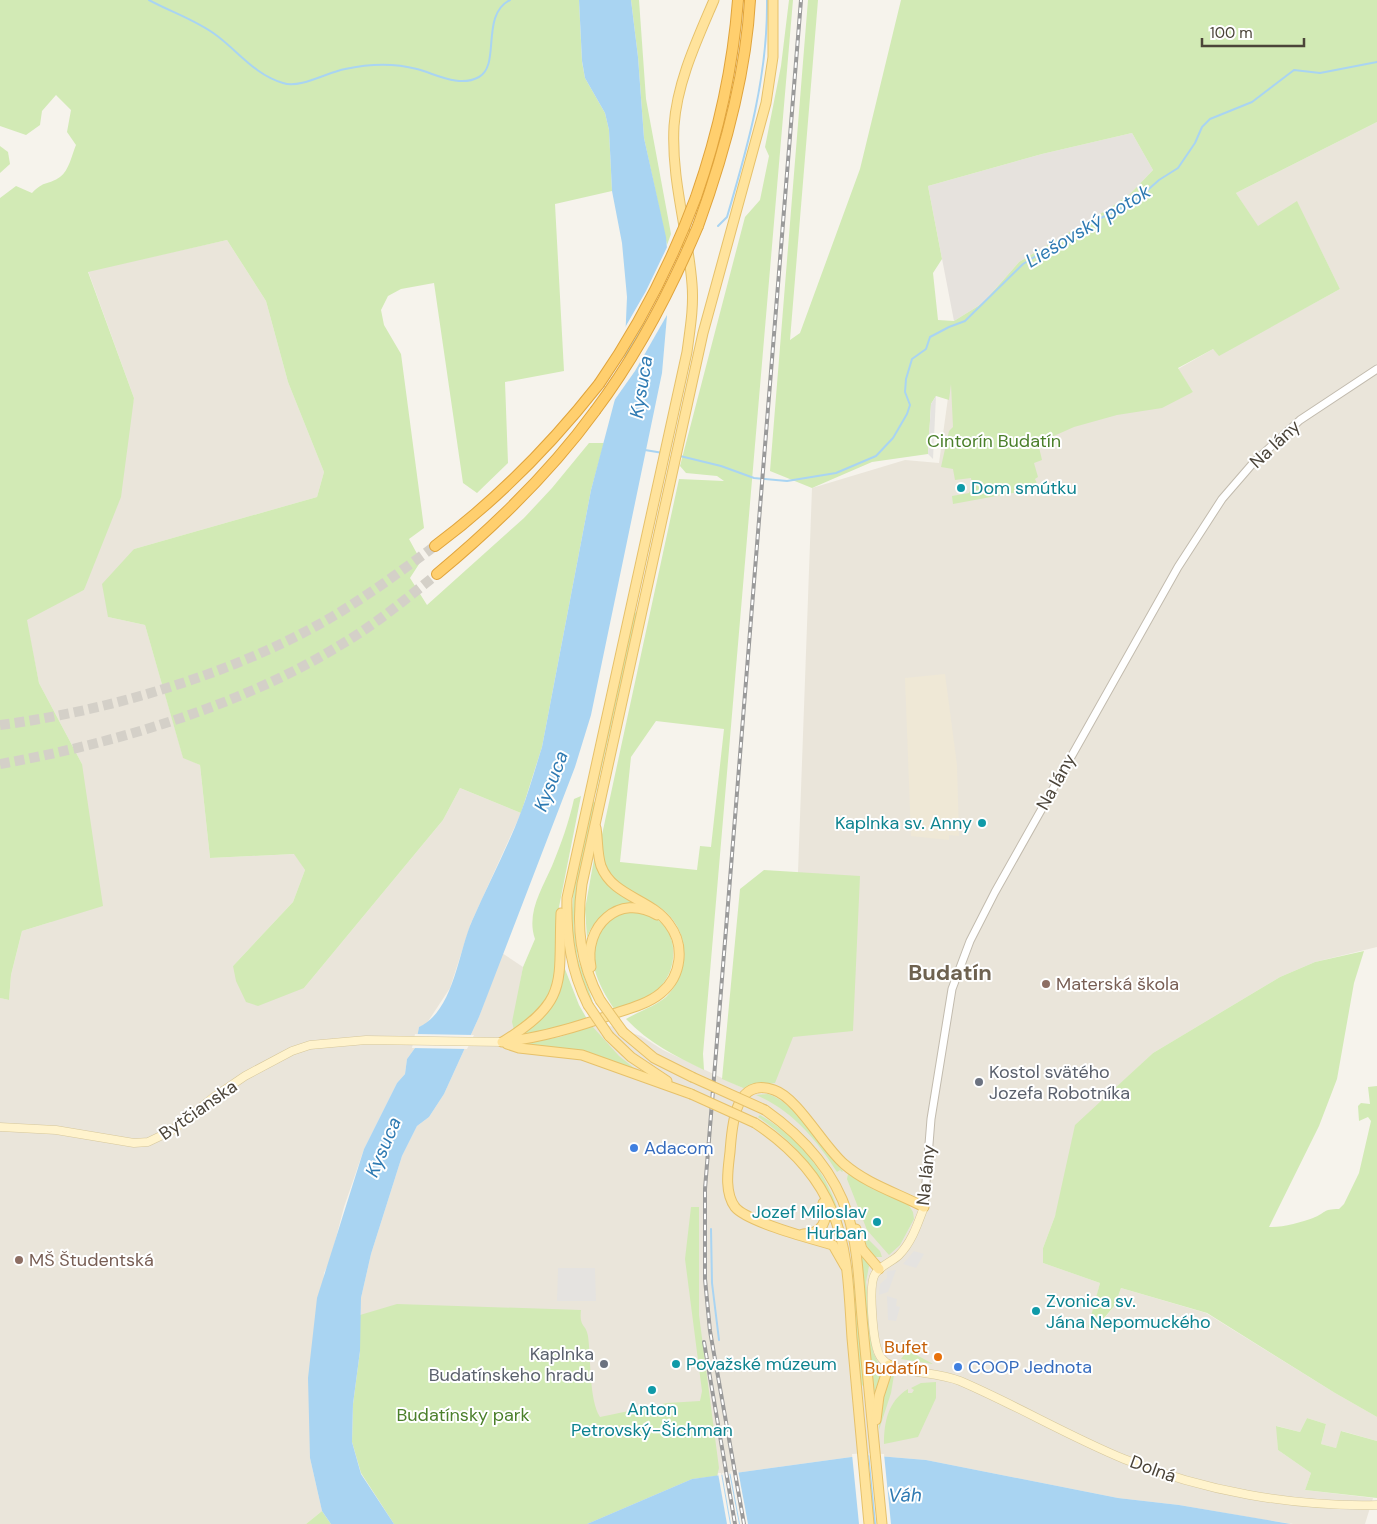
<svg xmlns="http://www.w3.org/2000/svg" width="1377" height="1524" font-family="'DM Sans',sans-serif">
  <rect width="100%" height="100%" fill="#f6f3ec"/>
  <g fill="#eae5da">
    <polygon points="1377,122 1377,947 1315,962 1280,977 1153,1053 1117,1087 1055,1216 1043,1248 1043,1263 1100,1283 1089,1327 1095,1330 1115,1305 1121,1288 1206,1313 1335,1393 1377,1417 1377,1441 1342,1431 1336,1448 1321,1444 1326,1424 1307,1418 1300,1432 1277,1426 1278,1450 1311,1473 1305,1490 1373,1498 1365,1524 1293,1524 1266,1520 1179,1505 1118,1498 926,1460 866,1455 692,1479 587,1524 394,1524 360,1351 361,1298 371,1254 402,1156 417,1126 429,1117 444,1094 479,1017 502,953 523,967 518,996 641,1036 663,1050 743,1088 798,872 812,488 905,460 939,463 955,347 1013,322 1075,426 1193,392 1178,369 1213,349 1219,355 1340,289 1297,202 1258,227 1236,193"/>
    <polygon points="227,240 266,301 288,382 324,472 317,497 134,549 108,617 145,625 183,757 200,765 210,858 295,854 305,870 293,902 233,966 304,988 443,820 460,788 521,813 471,923 450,988 427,1023 419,1027 415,1048 407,1059 405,1074 397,1083 364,1149 344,1207 330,1261 324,1273 310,1458 322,1511 306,1524 0,1524 0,998 9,1000 11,975 22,931 51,922 82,764 39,683 26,619 84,590 134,398 88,271"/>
  </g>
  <polygon fill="#e6e2dd" points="1132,133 1153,170 1130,194 1110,208 1019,262 983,303 954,321 928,186 1042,154"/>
  <polygon fill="#efe8d6" points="945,674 957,765 959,836 949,835 949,840 911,836 905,678"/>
  <g fill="#d2eab5" fill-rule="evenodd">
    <path d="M0,0H579L582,62L585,78L605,113L609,130L612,191L555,204L564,371L505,382L508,463L477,493L463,483L434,283L401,289L388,296L381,310L384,325L401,354L424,528L409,539L421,561L410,578L427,605L524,518L552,488L589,443H604L591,490L542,747L521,813L460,788L443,820L304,988L258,1006L246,1002L236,981L233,966L293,902L305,870L294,854L210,858L200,765L183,758L145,625L108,617L102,584L134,549L317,497L324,472L288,382L266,301L227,240L88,272L134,398L121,497L84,590L27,620L39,683L82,764L103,906L22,931L11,975L9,1000L0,998V198L16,186L32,193C44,180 49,185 60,177C69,171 72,154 76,145L67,132L71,110L56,95L42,111L40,125L26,135L0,126Z"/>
    <polygon points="631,0 639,0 646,99 671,234 667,245 644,138 638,57"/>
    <path d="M789,0H793L703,1054L704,1070C675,1056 649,1043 626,1019C639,1011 654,1007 666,997C676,987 682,974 684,960C685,948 683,937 677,926C660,896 629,900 611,876C604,866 602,855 600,844L679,479L724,481L717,476L686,473L680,466L745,217L760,200L769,156L765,147L781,66ZM656,721L724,729L711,847L700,846L697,870L620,862L631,757Z"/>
    <path d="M808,0H818L790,340L800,333L860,169L901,0H1377V122L1236,193L1258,226L1297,201L1340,289L1219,356L1213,349L1178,368L1193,392L1162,408L1117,415L1074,427L1038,443L1042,460L1034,463L1038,477L1035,479L1039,488L953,504L952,496L969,493L972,487L971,478L955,480L953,469L941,467L949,431L953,427L951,384L949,400L936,396L931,404L928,454L872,462L812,488L770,471ZM1132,133L1153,170L1130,194L1110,208L1019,262L983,303L954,321L938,320L933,273L942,259L928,186L1042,154Z"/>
    <polygon points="0,146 8,152 10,164 0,173"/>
    <polygon points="634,612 637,613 596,792 595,791"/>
    <path d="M581,796L559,907L555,979L544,1006L514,1030L512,1022L523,967L535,939C526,913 542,889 552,866C561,844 569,822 574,799Z"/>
    <polygon points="593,801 595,803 577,886 574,925 578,959 593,1002 587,994 575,960 571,925 574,885"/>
    <path d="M594,859L611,887L623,896L641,904C618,910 595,912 587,938L585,909Z"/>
    <polygon points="764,870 860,876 853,1031 793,1037 775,1083 743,1088 722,1079 740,889"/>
    <path d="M623,912C633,912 643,912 653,917C678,930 679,965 662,985C650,998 631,1004 615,1010C598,985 581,952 603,924C607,919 617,916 623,912Z"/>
    <path d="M1364,951L1354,983L1337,1079L1319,1126L1269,1227C1281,1228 1302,1222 1313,1218C1326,1213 1322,1209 1339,1209L1344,1204L1359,1173L1371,1121L1368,1117L1359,1121L1358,1106L1361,1103L1370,1104L1368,1087L1377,1086V1417L1335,1393L1207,1313L1121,1288L1115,1305L1094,1330L1088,1327L1100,1283L1043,1263V1248L1055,1216L1075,1125L1153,1053L1280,977L1315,962Z"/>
    <path d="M563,964L579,1005L587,1019L556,1030L517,1037C552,1016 554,1000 563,964Z"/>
    <polygon points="592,1026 619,1056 639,1072 519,1044 560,1037"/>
    <path d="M768,1094C797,1103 821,1149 843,1171L842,1172L840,1170L837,1172C817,1140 792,1110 756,1095Z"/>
    <path d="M760,1115C844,1164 850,1243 859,1330C860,1343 867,1375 863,1386L861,1384L843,1230C827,1181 800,1146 758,1117Z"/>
    <polygon points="848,1174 873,1189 908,1204 913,1212 914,1219 900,1245 889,1255 867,1230 847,1179"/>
    <path d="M691,1207H699V1315L719,1468L717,1476L692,1479L587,1524H394L361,1473L352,1442L353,1404L360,1351V1315L397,1304L581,1310C579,1328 586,1323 588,1336C591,1358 589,1400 600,1417L667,1403L700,1401L702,1391L685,1259Z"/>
    <polygon points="866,1237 880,1251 882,1257 873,1257 865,1247 867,1246 864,1238"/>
    <polygon points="859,1250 869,1266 866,1282 873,1352 882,1371 875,1398"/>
    <polygon points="907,1351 911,1352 933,1364 901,1359"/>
    <polygon points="894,1375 891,1393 879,1430 879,1412 888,1379"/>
    <path d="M936,1382V1398L918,1437L884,1444C884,1422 888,1401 908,1389V1393H912L914,1390L911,1388L921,1383Z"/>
    <polygon points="1307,1418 1326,1424 1321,1444 1336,1448 1341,1431 1377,1441 1377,1498 1305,1490 1311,1473 1278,1450 1276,1426 1300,1432"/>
    <polygon points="322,1511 331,1524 306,1524"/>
  </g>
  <g fill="#e5e3e0">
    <polygon points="936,396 933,459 928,454 931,404"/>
    <polygon points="914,1251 924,1254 916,1268 903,1264"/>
    <polygon points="558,1268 595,1268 596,1301 557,1301"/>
    <polygon points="896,1270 888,1292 879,1295 880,1284 887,1278 887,1271"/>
    <polygon points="887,1296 897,1299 896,1306 900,1307 896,1321 888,1320"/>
  </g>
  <g fill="#a9d4f2">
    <path d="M579,0H631L638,57L644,138L666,237L670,281L662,373L591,715L575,767L479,1017L444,1094L429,1117L417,1126L402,1156L371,1254L361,1298L360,1351L353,1404L352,1442L361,1474L394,1524H331L322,1511L310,1458L308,1378L317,1298L364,1149L397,1083L405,1074L407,1059L415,1048L419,1027C454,1011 458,952 472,921C488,884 507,849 521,812C529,791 535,769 542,747L591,490L624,365L627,297L622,243L612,191L609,130L605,113L585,78L582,61Z"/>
    <polygon points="866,1455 926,1460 1118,1498 1179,1505 1291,1524 587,1524 692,1479"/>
  </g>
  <g fill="#f6f3ec">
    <polygon points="669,243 672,271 654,307 622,360 623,331 646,291"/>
    <polygon points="673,282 671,308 635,371 611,405 622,364"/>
    <polygon points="415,1034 474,1035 467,1049 412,1048"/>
    <polygon points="868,1453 874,1524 859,1524 852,1454"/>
    <polygon points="869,1453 884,1454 891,1524 876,1524"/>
    <polygon points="738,1470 748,1524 740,1524 730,1471"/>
    <polygon points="729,1472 739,1524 731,1524 722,1473"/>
    <polygon points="718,1473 721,1473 730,1524 727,1524"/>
  </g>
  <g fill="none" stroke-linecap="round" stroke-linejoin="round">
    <g stroke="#a9d4f2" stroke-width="2">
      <path d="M149,0C171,12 196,20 216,35C239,52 255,75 283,83C300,89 328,72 345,69C368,64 394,63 417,69C436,74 459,88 479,77C501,65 480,15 510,0"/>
      <path d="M718,226L727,217C748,146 768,75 767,0"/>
      <polyline points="645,450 663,453"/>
      <polyline points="680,456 721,466 754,478 787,481 836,473 876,456 893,438 907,414 910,405 905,392 906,379 912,359 926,349 930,337 949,327 965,321 1023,264 1088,224 1133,203 1159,180 1178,168 1195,143 1202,127 1210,119 1252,102 1294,70 1320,73 1377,62"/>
      <polyline points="711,1229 712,1283 719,1340"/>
    </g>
    <g stroke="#d4d0c8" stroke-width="10" stroke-dasharray="10 5" stroke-linecap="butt">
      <path d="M0,725C103,712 225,676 316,626C358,603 397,574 435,546"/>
      <path d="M0,764C113,744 244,705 342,644C376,624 406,599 437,574"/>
    </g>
    <defs>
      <polyline id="tertiary" points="924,1207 931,1119 952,989 970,941 995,892 1178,567 1222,499 1254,462 1300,420 1377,369"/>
      <g id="secondary">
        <polyline points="0,1127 56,1130 134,1143 148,1142 171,1131 214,1097 245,1076 292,1051 310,1045 366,1040 502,1042"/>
        <path d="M924,1207C918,1223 912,1242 899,1255C892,1262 881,1265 875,1274C868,1285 873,1342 879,1354C881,1359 885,1362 889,1365C911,1374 937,1372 960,1381C1016,1405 1068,1436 1124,1459C1203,1491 1292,1507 1377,1505"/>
      </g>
      <g id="primary">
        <path d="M591,967C583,927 619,892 657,915"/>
        <path d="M600,1000C580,963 576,926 582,884L703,333L766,103L773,57V0"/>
        <path d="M588,1005C571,971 566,937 567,898L687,352C690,329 694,307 692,284C688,231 671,180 674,126C677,82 697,40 714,0"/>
        <polyline points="623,1032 654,1058 692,1077"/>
        <polyline points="609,1036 631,1057 667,1081"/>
        <path d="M504,1041C570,1000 558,982 561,913"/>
        <path d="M502,1042C542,1038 578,1027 616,1013C632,1008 649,1003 661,993C682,976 685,945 669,924C650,898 613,897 601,866C597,854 598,840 596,828"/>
        <polyline points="507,1044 519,1048 582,1055 691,1094"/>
        <path d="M765,1110C802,1136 834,1171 848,1215C859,1251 859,1291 863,1328C869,1393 876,1459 882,1524"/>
        <path d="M755,1123C788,1145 817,1174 832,1211C849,1250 849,1296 852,1338C858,1400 863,1462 869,1524"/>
        <polyline points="856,1229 862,1249 879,1269"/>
        <path d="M803,1234C823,1234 829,1220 823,1203"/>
        <path d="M845,1266L833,1245C812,1239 747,1222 735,1207C724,1192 728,1169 730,1152C732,1127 734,1076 774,1090C798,1098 823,1146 844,1164C867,1184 897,1193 924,1207"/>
        <polyline points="876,1420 879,1396 889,1365"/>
      </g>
      <g id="motorway">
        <path d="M696,197C718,134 733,67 738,0"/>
        <path d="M698,226C724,154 746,77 750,0"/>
        <path d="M435,546C498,499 551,445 599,384"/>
        <path d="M437,574C496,525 550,473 595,411"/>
      </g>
    </defs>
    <use href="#tertiary" stroke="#c2bbae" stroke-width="9"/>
    <use href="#secondary" stroke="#d6c79b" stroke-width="9"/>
    <use href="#primary" stroke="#e6c16a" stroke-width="11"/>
    <use href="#motorway" stroke="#e0a43c" stroke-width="12"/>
    <use href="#tertiary" stroke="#fff" stroke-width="7"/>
    <use href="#secondary" stroke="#fff3cd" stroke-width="8"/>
    <use href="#primary" stroke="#ffe39c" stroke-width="9"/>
    <use href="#motorway" stroke="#ffcf6e" stroke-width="10"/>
    <defs>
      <g id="rail">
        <polyline points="704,1342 735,1524"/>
        <polyline points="744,1524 710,1331 705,1279 705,1189 801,0"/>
      </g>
    </defs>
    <use href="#rail" stroke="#9a9a9a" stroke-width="4"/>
    <use href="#rail" stroke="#fff" stroke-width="2" stroke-dasharray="5.5" stroke-linecap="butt"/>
    <defs>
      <g id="primary-bridge">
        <polyline points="600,1000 623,1032"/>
        <polyline points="588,1005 609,1036"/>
        <polyline points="692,1077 765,1110"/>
        <polyline points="691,1094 755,1123"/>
      </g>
      <g id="motorway-bridge">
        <path d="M599,384C640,325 671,264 696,197"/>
        <path d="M595,411C638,354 670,292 698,226"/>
      </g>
    </defs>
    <use href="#primary-bridge" stroke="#e6c16a" stroke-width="11" stroke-linecap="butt"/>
    <use href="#motorway-bridge" stroke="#e0a43c" stroke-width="12" stroke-linecap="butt"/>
    <use href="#primary-bridge" stroke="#ffe39c" stroke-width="9"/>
    <use href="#motorway-bridge" stroke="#ffcf6e" stroke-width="10"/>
  </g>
  <g fill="#0f9aa8" stroke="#fff" stroke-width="2">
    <circle cx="961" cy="488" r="5"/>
    <circle cx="982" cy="823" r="5"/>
    <circle cx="877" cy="1222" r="5"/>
    <circle cx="1036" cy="1311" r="5"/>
    <circle cx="676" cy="1364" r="5"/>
    <circle cx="652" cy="1390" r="5"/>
  </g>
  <g fill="#8d6e63" stroke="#fff" stroke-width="2">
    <circle cx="1046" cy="984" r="5"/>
    <circle cx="19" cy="1260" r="5"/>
  </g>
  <g fill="#6b7280" stroke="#fff" stroke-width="2">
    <circle cx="979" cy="1082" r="5"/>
    <circle cx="604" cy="1364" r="5"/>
  </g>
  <g fill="#3f7fe0" stroke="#fff" stroke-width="2">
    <circle cx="634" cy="1148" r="5"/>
    <circle cx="958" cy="1367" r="5"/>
  </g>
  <circle fill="#e8710a" stroke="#fff" stroke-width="2" cx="938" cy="1357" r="5"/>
  <g text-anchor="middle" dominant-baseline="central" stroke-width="4" stroke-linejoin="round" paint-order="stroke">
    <g font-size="18" fill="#4a7f2a" stroke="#fff">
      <text x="994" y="441">Cintorín Budatín</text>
      <text x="463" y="1415">Budatínsky park</text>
    </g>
    <g font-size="18" fill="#4b4439" stroke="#fff">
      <text transform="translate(1275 444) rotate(-43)">Na lány</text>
      <text transform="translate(1056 782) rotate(-61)">Na lány</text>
      <text transform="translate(198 1110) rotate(-35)">Bytčianska</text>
      <text transform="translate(926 1175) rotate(-84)">Na lány</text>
      <text transform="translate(1153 1469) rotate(20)">Dolná</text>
    </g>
    <g font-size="18" fill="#0d838f" stroke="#fff" text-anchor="start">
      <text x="971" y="488">Dom smútku</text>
      <text x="972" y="823" text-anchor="end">Kaplnka sv. Anny</text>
      <text x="867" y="1212" text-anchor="end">Jozef Miloslav<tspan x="867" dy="21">Hurban</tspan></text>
      <text x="1046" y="1301">Zvonica sv.<tspan x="1046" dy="21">Jána Nepomuckého</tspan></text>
      <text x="686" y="1364">Považské múzeum</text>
      <text x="652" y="1409" text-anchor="middle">Anton<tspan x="652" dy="21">Petrovský-Šichman</tspan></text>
    </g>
    <g font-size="18" fill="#785e54" stroke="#fff" text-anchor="start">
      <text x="1056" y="984">Materská škola</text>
      <text x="29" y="1260">MŠ Študentská</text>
    </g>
    <g font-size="18" fill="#5b616d" stroke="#fff" text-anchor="start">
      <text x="989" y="1072">Kostol svätého<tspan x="989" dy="21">Jozefa Robotníka</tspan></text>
      <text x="594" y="1354" text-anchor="end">Kaplnka<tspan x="594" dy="21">Budatínskeho hradu</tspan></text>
    </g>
    <g font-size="18" fill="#366cbe" stroke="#fff" text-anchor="start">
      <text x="644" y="1148">Adacom</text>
      <text x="968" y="1367">COOP Jednota</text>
    </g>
    <g font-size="18" fill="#c56008" stroke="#fff" text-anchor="end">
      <text x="928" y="1347">Bufet<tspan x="928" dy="21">Budatín</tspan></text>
    </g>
    <g font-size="19" font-style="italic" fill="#2e7ab2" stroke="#fff">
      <text transform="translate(1088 226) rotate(-31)">Liešovský potok</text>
      <text transform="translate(641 387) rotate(-81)">Kysuca</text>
      <text transform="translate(551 781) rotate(-69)">Kysuca</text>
      <text transform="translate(383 1147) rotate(-67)">Kysuca</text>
      <text transform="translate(905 1495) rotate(-1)">Váh</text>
    </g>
    <g font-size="22" font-weight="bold" fill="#6e6250" stroke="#fff">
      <text x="950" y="972">Budatín</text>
    </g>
  </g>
  <path d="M1202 38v8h102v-8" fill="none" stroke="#4b4439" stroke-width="2.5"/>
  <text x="1210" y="38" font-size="15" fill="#4b4439" stroke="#ffffff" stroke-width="4" paint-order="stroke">100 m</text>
</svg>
